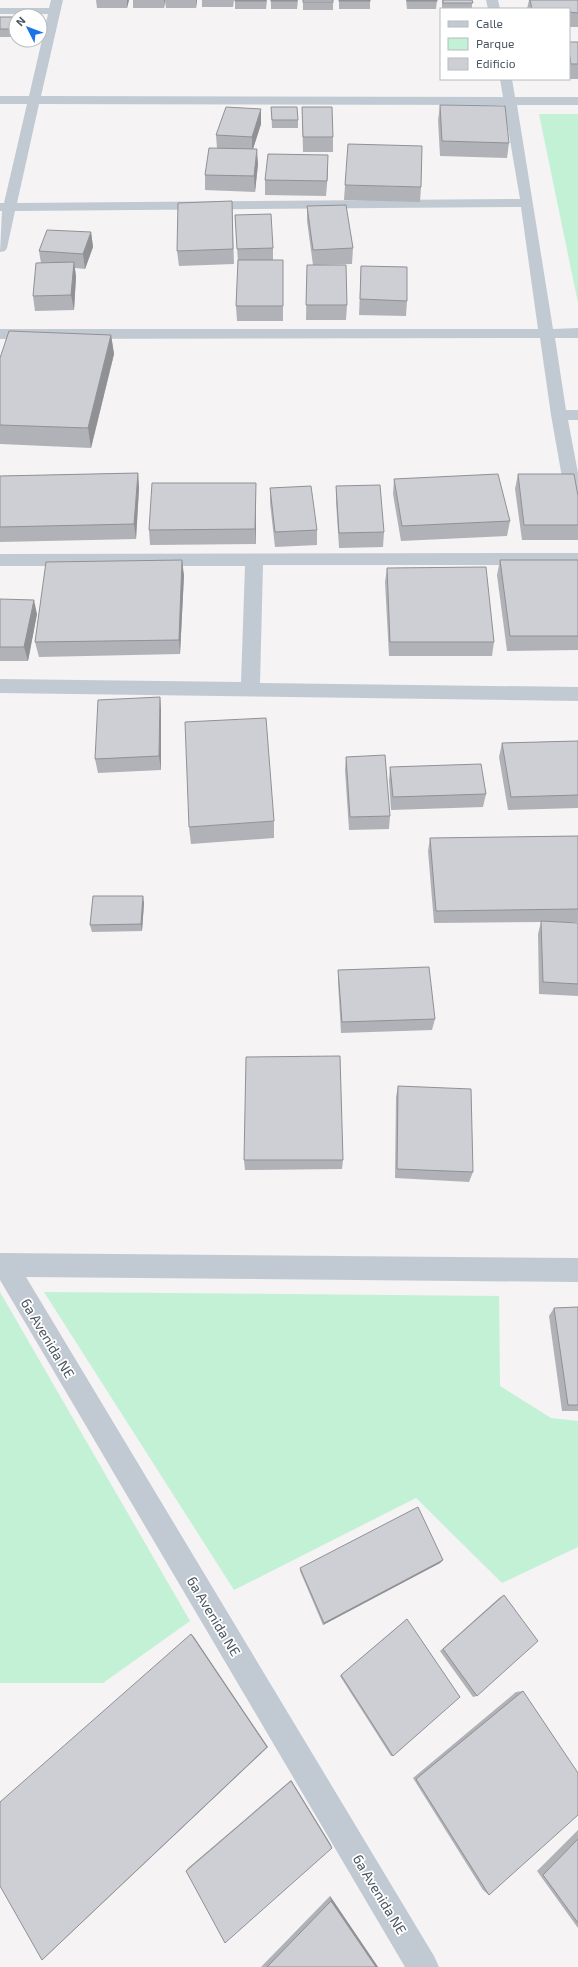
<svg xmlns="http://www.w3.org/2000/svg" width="578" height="1967" font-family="'Exo 2',sans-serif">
  <rect width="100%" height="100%" fill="#f5f3f3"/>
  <g fill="#c3f1d5">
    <polygon points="539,114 578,114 578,303"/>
    <polygon points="0,1292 190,1621 103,1683 0,1683"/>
    <polygon points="44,1292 499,1296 500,1386 551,1418 578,1421 578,1547 502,1583 416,1498 234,1590"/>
  </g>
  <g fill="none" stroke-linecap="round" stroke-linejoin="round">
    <g fill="#c1cad2" fill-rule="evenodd">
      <path d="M51,0H63L41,96L503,97L500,79H512L515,97H578V105H517L553,329L578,328V338H555L566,410H578V420H568L578,473V523L572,521L569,517L551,415L540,338L0,339V329H538L521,207L15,211L7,248L5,251L0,252L2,211H0V203H4L27,104H0V96H29L48,14H0V8H49ZM39,104L504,105L520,199L17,203Z"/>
      <polygon points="486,0 498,0 500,9 488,9"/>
      <polygon points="578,553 578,565 263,565 260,683 578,687 578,701 0,693 0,679 241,682 245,566 0,566 0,554"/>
      <polygon points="0,1253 578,1258 578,1282 26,1277 434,1956 439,1967 405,1967 0,1280"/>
    </g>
  </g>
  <g fill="#b0b2b7">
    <polygon points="96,0 129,0 127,8 97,8"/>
    <polygon points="133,0 197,0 196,8 166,8 165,1 164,8 133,8"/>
    <polygon points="202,0 234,0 233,7 202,7"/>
    <polygon points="235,0 267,0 266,9 235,9"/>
    <polygon points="271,0 298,0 297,9 271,9"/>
    <rect x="303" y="0" width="30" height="10"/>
    <rect x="339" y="0" width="31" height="9"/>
    <polygon points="406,0 437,0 436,9 407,9"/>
    <rect x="442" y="0" width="30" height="9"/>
    <polygon points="529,0 578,0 578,27 569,27 569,9 527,9"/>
    <rect x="0" y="17" width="16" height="20"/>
    <rect x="569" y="42" width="9" height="37"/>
    <polygon points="440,105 509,143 507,158 440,156 438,120"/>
    <polygon points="271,107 298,120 298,128 272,128"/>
    <polygon points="302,107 333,137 333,152 303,152"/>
    <polygon points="261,109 261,124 253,149 258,164 255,192 205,190 205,175 217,149 216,135"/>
    <polygon points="328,170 326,196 265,195 265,180"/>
    <polygon points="345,185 421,187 420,202 344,200"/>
    <polygon points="232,201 234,264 179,266 177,251"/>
    <polygon points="307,206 353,248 352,264 313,265 307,221"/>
    <polygon points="235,215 273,248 273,260 283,260 283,321 237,321 236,306 238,263"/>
    <polygon points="91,232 93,247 85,269 75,268 76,277 74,310 35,311 33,296 41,263 39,251"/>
    <polygon points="307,265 347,305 346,320 306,320"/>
    <polygon points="361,266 407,301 406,316 359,315"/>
    <polygon points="111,335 114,354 91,448 0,444 0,358"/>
    <polygon points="138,473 139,488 136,539 0,542 0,476"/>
    <polygon points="518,474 578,496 578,540 522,540 515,489"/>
    <polygon points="394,479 510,521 507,536 401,541 393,494"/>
    <polygon points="336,486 384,532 383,547 339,548 336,501"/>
    <polygon points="270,488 317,530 317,545 275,547 270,503"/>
    <polygon points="256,498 256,544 150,545 149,530"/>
    <polygon points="500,560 578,560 578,650 507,651 497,575"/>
    <polygon points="387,568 494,642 492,656 389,656 385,582"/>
    <polygon points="184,575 180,654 39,657 35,642"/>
    <polygon points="0,599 37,614 28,661 0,661"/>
    <polygon points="160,697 161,711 161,770 98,773 95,759"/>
    <polygon points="578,741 578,808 508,810 499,757 502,743"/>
    <polygon points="346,757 390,816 389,829 349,830 345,770"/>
    <polygon points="390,767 486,794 483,807 391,810 389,781"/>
    <polygon points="274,821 274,838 191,844 189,827"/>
    <polygon points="578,836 578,922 553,922 578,923 578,996 539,994 538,934 541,922 434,923 428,851 430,838"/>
    <polygon points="144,903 142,931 92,932 90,925"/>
    <polygon points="338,970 435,1019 432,1030 341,1033 338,982"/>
    <polygon points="398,1086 473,1172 469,1182 395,1178 396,1097"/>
    <polygon points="244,1160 343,1160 342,1169 245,1170"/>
    <polygon points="578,1307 578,1411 562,1411 549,1316 554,1308"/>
    <polygon points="443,1560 440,1563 323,1625 300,1571 300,1568"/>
    <polygon points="504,1595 477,1696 473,1697 440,1651 499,1598"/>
    <polygon points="407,1619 393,1756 391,1756 340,1676"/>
    <polygon points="523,1691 489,1895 483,1890 413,1778 516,1692"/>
    <polygon points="291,1780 331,1845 186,1871 188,1868"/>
    <polygon points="578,1830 578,1928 537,1871"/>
    <polygon points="330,1896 378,1967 261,1967"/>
  </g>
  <g fill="#909195">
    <polygon points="127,0 129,0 127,8"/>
    <polygon points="164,0 165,0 164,8"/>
    <polygon points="196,0 197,0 196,8"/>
    <polygon points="261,109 261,124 252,152 252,137"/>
    <polygon points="257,149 258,164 255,192 254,176"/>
    <polygon points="328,155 328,170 326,196 327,181"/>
    <polygon points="91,232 93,247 85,269 83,254"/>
    <polygon points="74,262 76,277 74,310 71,295"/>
    <polygon points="111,335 114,354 91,448 88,428"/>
    <polygon points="138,473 139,488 136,539 134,524"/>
    <polygon points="256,483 256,544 255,529"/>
    <polygon points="182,560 184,575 180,654 179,640"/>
    <polygon points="34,600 37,614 28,661 24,647"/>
    <polygon points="160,697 161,711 161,770 159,756"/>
    <polygon points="143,896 144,903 142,931 141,924"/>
    <polygon points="443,1560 440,1563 323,1625 324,1623"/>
    <polygon points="191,1634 194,1637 268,1747 42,1960"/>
    <polygon points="291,1780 331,1845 332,1848 291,1781"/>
    <polygon points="330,1896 378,1967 376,1967 331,1901"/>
  </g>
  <g fill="#cdcfd5" stroke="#909195">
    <rect x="235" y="0" width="31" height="1"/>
    <rect x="271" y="0" width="26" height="1"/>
    <rect x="303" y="0" width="30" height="2"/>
    <rect x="339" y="0" width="31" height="1"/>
    <rect x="407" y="0" width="30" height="1"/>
    <polygon points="443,0 472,0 473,3 443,3"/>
    <polygon points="530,0 578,0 578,13 569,12 569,9 532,9"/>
    <rect x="0" y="17" width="16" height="12"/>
    <polygon points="569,42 578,42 578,64 571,64 569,50"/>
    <polygon points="440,105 505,106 509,143 442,141"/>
    <polygon points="226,107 261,109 252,137 216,135"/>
    <polygon points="271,107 297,107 298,120 272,120"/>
    <polygon points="302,107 332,107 333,137 303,137"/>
    <polygon points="348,144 422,146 421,187 345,185"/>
    <polygon points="209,148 257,149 254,176 205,175"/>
    <polygon points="268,154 328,155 327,181 265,180"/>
    <polygon points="232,201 233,249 177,251 178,203"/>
    <polygon points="346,205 353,248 313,250 307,206"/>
    <polygon points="271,214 273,248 237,249 235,215"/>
    <polygon points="47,230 91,232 83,254 39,251"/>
    <polygon points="238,260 283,260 283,306 236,306"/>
    <polygon points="74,262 71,295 33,296 36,263"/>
    <polygon points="307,265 346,265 347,305 306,305"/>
    <polygon points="361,266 407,267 407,301 360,299"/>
    <polygon points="9,331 111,335 88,428 0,425 0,358"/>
    <polygon points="138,473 134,524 0,527 0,476"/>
    <polygon points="498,474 510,521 402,526 394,479"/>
    <polygon points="518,474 574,474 578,496 578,525 524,525"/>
    <polygon points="152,483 256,483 255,529 149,530"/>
    <polygon points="380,485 384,532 339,533 336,486"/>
    <polygon points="311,486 317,530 275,532 270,488"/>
    <polygon points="182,560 179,640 35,642 46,562"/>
    <polygon points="500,560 578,560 578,636 510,636"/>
    <polygon points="486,567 494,642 390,642 387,568"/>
    <polygon points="0,599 34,600 24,647 0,647"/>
    <polygon points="160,697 159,756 95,759 98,700"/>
    <polygon points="266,718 274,821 189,827 185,722"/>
    <polygon points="578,741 578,795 511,797 502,743"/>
    <polygon points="385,755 390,816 350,817 346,757"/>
    <polygon points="481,764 486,794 393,797 390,767"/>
    <polygon points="578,836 578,909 436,911 430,838"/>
    <polygon points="93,896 143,896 141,924 90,925"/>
    <polygon points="541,921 578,923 578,984 543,982"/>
    <polygon points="429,967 435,1019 342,1022 338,970"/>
    <polygon points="340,1056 343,1160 244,1160 246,1057"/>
    <polygon points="398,1086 471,1089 473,1172 397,1169"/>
    <polygon points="578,1307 578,1405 568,1405 554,1308"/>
    <polygon points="418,1507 443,1560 324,1623 300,1568"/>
    <polygon points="504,1595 538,1641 477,1696 443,1649"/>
    <polygon points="407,1619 460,1697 393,1756 341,1675"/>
    <polygon points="191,1634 267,1747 42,1960 0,1886 0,1802"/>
    <polygon points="523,1691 578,1773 578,1815 489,1895 416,1779"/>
    <polygon points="291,1781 332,1848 225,1943 186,1871"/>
    <polygon points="578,1839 578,1923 543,1875"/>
    <polygon points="331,1901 376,1967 267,1967"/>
  </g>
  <g text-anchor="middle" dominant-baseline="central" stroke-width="3.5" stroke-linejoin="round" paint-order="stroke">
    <g font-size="14" fill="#4a5661" stroke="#fff">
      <text transform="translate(48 1338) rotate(59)">6a Avenida NE</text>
      <text transform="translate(214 1616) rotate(59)">6a Avenida NE</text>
      <text transform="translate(380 1894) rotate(59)">6a Avenida NE</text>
    </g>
  </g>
  <rect x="440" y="8" width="130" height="72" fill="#ffffff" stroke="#b7bbc0"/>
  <rect x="448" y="21" width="20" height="6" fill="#c1cad2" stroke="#b7bbc0"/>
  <text x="476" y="28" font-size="12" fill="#4a5661">Calle</text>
  <rect x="448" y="38" width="20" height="12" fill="#c3f1d5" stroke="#b7bbc0"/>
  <text x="476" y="48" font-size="12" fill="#4a5661">Parque</text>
  <rect x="448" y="58" width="20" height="12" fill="#cdcfd5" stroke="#b7bbc0"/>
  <text x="476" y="68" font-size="12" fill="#4a5661">Edificio</text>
  <g transform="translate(28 28) rotate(312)"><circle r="19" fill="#ffffff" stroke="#b7bbc0"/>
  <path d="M0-3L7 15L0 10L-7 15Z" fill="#1a73e8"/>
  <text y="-6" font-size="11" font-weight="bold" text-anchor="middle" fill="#4a5661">N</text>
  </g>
</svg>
